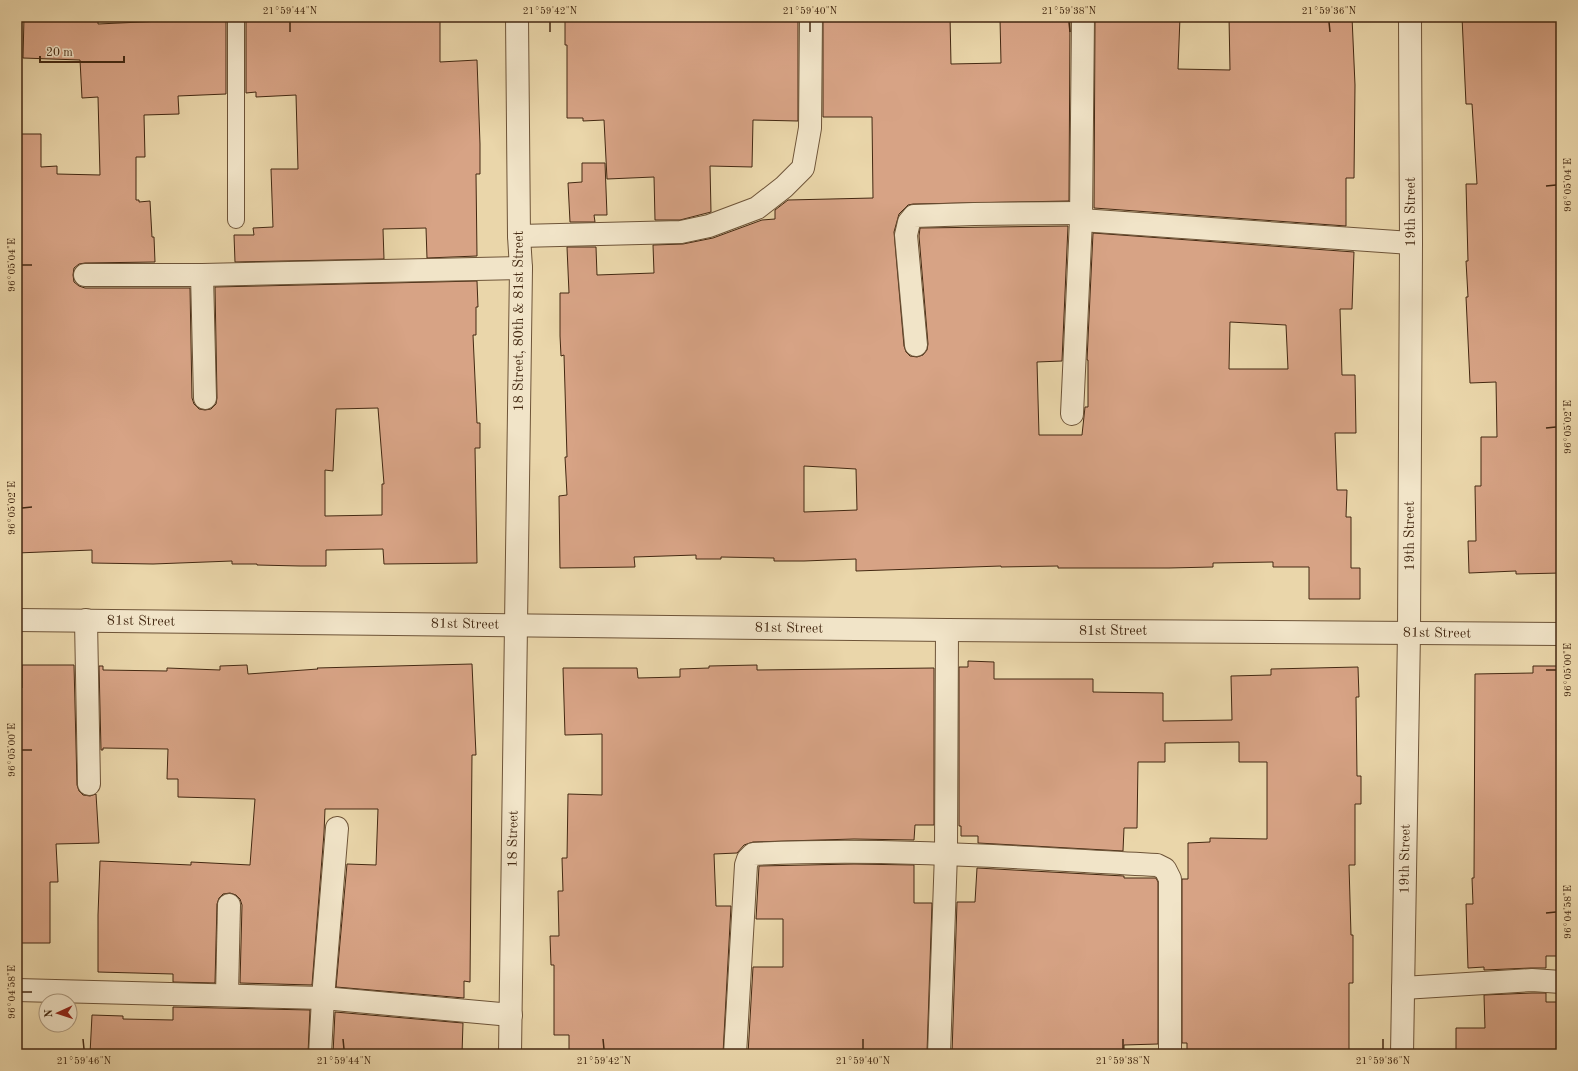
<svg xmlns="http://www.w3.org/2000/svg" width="1578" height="1071" font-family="'Old Standard TT',serif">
  <rect width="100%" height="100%" fill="#ead6aa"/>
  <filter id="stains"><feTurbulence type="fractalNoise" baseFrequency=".005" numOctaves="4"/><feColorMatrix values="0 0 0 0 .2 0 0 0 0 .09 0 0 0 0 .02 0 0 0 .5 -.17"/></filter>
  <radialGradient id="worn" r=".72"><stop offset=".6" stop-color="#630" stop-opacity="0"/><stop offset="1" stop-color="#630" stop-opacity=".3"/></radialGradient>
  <g fill="#d7a385" stroke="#442912" fill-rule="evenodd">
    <path d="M24,17H98V24L184,20V17H226V94L178,96L179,114L144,115L145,157H136V200H139V202L150,201L152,237H154L155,262L85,263L79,264L74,268L73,275L74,282L79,286L85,288H190L192,398L194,404L199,409L205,410L211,409L216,404L217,398L215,287L477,281L478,307H476V335H473L477,423H480V448H475L477,563L384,564L383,549L326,550V566H300L257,565V564H232V561L153,564L92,563V550L17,553V134H41V167L57,166V174L100,175L98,97L82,98L80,60L23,58ZM378,408L384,484H382V515L325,516V470L333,471L336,409Z"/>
    <polygon points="246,17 440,17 440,62 477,60 480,144 480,174 476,174 477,256 427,258 426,228 383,229 384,259 235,262 234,235 254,235 253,228 273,227 271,169 298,169 296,95 256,97 256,92 246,93"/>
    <polygon points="565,17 798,17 798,121 753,120 752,167 710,166 711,212 680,220 655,220 654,177 607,179 604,120 583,121 583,118 567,118 567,45 565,45"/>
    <path d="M823,17H950L951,64L1001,63L1000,19H1003V17H1070L1069,201L913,204L908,205L899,214L894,232L904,346L906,352L910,356L917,357L923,355L927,350L928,344L919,236L920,228L1068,226L1062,361L1037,362L1039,435H1082L1085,407H1088V360H1087L1093,233L1354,252L1352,309H1340L1342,375H1355L1356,433H1335L1337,490H1347L1346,517H1351V568H1360V599H1309V567H1273V562L1213,563V567L1169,568H1058V566L1001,567V566L856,571V559L804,561H774V558L721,557V559H696V555L634,557L635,567L560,568L559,496L567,495L565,457H567L564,355L561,356L560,336V293H569L567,247H596L597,275L654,273L653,245L683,244L713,238L762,220L775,219V210L788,200L873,198L872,117H823ZM1230,322L1286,325L1288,369H1229ZM804,466L856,469L857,510L804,512Z"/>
    <polygon points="1095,17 1180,17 1178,69 1230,70 1229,17 1352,17 1355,85 1354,178 1346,178 1346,226 1094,208"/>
    <polygon points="1462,17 1561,17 1561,573 1516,574 1516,571 1469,573 1468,541 1476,541 1475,486 1481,486 1481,437 1497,437 1496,382 1470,383 1466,297 1468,297 1466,261 1468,261 1466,184 1477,184 1472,104 1466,104"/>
    <polygon points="582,163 605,163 607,215 594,215 595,222 570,222 568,183 582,182"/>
    <polygon points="968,661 994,662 994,679 1093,679 1093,692 1163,693 1163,721 1232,720 1231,676 1271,675 1271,669 1358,667 1359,697 1356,697 1357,776 1361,776 1361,804 1355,804 1355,865 1349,865 1351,935 1353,935 1353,983 1349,983 1349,1054 1187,1054 1187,1043 1182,1043 1182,879 1188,879 1188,843 1210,842 1210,838 1267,839 1267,762 1239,762 1239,742 1165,743 1165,762 1138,762 1137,828 1124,828 1123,851 978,843 978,836 961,836 961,826 959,826 959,667 968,667"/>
    <polygon points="472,664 476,755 472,755 470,982 464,981 464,998 336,987 347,864 376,865 378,809 325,809 324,833 312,985 240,983 242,905 240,899 236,895 230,893 223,894 219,898 217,904 215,983 173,982 173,974 98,972 98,915 100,861 191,865 191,862 250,865 255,799 178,797 178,779 167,779 168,749 103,748 103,750 101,750 99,666 103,666 103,670 167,671 167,668 220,670 220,666 247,665 248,674 318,669 317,668"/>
    <polygon points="22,665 74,665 77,785 79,791 83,795 90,796 96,794 99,843 56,844 58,882 50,882 50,943 17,943 17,688 22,688"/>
    <polygon points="757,665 757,670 934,668 934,825 915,825 914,840 854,839 753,842 744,845 737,853 714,854 716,906 731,906 723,1054 569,1054 569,1035 554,1035 554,965 551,965 550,936 559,936 558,891 563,891 562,858 567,858 568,794 602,795 602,734 565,735 563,668 637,668 638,678 680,677 680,669 709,668 709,666"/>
    <polygon points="1533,666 1557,666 1557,669 1561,669 1561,956 1546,956 1546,968 1531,968 1484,970 1484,967 1468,968 1466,904 1473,904 1472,878 1474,878 1475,674 1533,673"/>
    <polygon points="854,864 914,865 914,903 932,903 927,1053 748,1054 753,967 783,967 783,919 756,919 759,866"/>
    <polygon points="977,868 1124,876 1124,878 1156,878 1158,882 1158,1044 1124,1045 1124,1054 954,1054 954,1053 952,1053 957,902 975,902"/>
    <polygon points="1532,993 1546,993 1546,1002 1561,1002 1561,1050 1503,1050 1503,1054 1456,1054 1456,1028 1485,1028 1484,995"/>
    <polygon points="173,1007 310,1010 308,1054 90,1054 92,1015 123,1016 123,1019 173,1020"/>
    <polygon points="335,1012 463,1023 462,1054 333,1054"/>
  </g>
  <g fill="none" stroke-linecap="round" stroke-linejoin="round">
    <defs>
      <polyline id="service" points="236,17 236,220"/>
      <g id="minor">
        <polyline points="1081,220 1411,243"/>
        <polyline points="519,236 681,232 709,226 757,208 784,187 803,168 810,128 811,17"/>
        <polyline points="85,275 202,275 521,268"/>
        <polyline points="202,275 205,398"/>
        <polyline points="916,345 906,235 909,222 914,216 974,214 1080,213"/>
        <polyline points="1072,414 1081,220 1083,17"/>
        <polyline points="86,620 89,784"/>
        <polyline points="1403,988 1532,980 1561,982"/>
        <polyline points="17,990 323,998 511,1015"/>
        <polyline points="227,995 229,905"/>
        <polyline points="320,1054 323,998 337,828"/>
        <polyline points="510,1054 521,268 519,236 517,17"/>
        <path d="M735,1054L746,865L748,859L753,854C888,847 1023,858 1157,865L1165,869L1170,879V1054"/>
        <polyline points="939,1054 946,853 947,630"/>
      </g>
      <g id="tertiary">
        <polyline points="17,620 947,630 1561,634"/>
        <polyline points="1402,1054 1409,632 1411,243 1410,17"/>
      </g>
    </defs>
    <use href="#service" stroke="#6e5438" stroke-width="18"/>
    <use href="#minor" stroke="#6e5438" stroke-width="24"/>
    <use href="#tertiary" stroke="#6e5438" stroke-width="24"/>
    <use href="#service" stroke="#f1e4c8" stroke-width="16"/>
    <use href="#minor" stroke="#f1e4c8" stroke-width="22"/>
    <use href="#tertiary" stroke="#f1e4c8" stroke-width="22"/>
  </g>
  <path fill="none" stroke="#442912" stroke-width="1.5" d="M290,22V32M550,22V32M810,22V32M1069,22L1070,32M1329,22L1330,32M1546,186L1556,185M22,265H32M1546,428L1556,427M22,508L32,507M1546,670H1556M22,750H32M1546,913L1556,912M22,992H32M83,1039L84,1049M343,1039L344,1049M603,1039L604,1049M863,1039V1049M1123,1039V1049M1383,1039V1049"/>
  <g text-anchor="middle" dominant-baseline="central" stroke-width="4" stroke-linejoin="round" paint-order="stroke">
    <g font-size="14" fill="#442912" stroke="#f1e4c8">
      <text transform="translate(1411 212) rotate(-90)">19th Street</text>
      <text transform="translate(519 321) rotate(-90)">18 Street, 80th &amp; 81st Street</text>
      <text transform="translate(1410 536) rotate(-90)">19th Street</text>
      <text transform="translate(141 621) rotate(1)">81st Street</text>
      <text transform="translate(465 624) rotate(1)">81st Street</text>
      <text transform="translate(789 628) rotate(1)">81st Street</text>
      <text x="1113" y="631">81st Street</text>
      <text transform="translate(1437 633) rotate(1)">81st Street</text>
      <text transform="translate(513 839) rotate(-89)">18 Street</text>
      <text transform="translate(1405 859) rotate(-89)">19th Street</text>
    </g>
  </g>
  <rect width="1578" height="1071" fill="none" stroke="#ead6aa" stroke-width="44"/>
  <g transform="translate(58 1013) rotate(267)"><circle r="19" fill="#f1e4c8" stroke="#ac997f"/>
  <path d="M0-3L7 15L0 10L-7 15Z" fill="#8f2418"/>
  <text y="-6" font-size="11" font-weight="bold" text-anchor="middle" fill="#442912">N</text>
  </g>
  <path d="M40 56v6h84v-6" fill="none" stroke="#442912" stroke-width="2"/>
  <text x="46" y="56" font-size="12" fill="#442912" stroke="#f1e4c8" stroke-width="3" paint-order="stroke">20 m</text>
  <rect x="22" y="22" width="1534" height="1027" fill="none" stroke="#442912" stroke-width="1.5"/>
  <g font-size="10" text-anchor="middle" fill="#442912">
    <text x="290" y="14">21°59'44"N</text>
    <text x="550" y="14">21°59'42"N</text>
    <text x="810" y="14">21°59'40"N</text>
    <text x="1069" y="14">21°59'38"N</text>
    <text x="1329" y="14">21°59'36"N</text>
    <text transform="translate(1567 185) rotate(-90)" y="4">96°05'04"E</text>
    <text transform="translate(11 265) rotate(-90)" y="4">96°05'04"E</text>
    <text transform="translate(1567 427) rotate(-90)" y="4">96°05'02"E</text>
    <text transform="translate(11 508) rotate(-90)" y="4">96°05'02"E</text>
    <text transform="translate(1567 670) rotate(-90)" y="4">96°05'00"E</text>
    <text transform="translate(11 750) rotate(-90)" y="4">96°05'00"E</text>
    <text transform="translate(1567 912) rotate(-90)" y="4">96°04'58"E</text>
    <text transform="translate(11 992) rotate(-90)" y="4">96°04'58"E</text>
    <text x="84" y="1064">21°59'46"N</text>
    <text x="344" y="1064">21°59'44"N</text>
    <text x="604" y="1064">21°59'42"N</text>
    <text x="863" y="1064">21°59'40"N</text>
    <text x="1123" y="1064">21°59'38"N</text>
    <text x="1383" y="1064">21°59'36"N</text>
  </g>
  <rect width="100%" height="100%" filter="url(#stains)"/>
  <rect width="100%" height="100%" fill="url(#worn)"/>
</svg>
